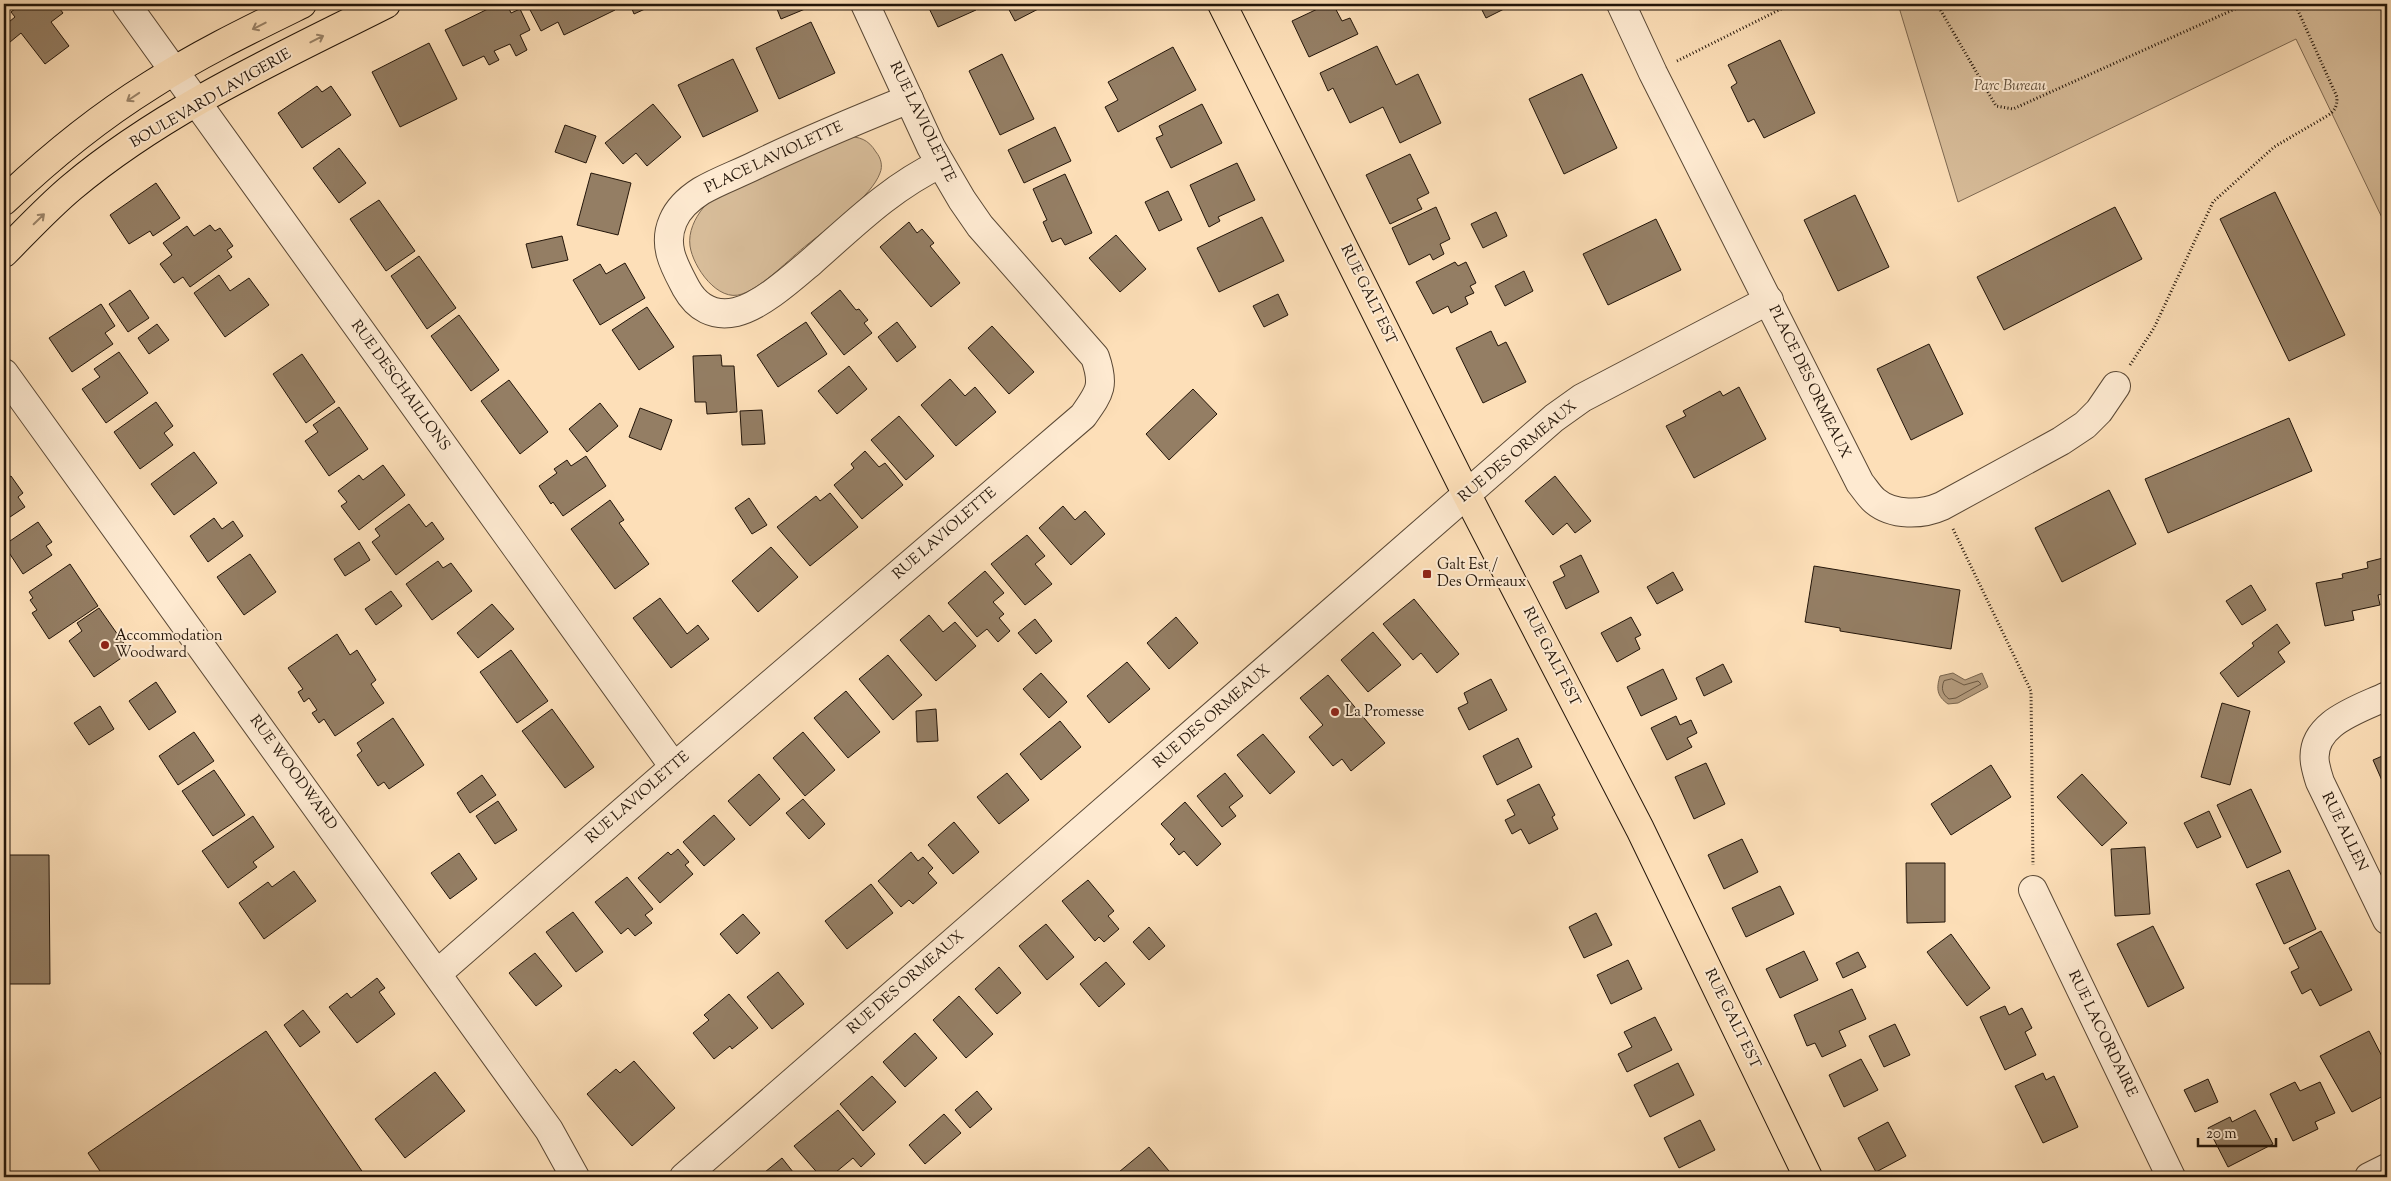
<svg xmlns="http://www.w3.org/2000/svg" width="2391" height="1181" font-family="'Sorts Mill Goudy',serif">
  <rect width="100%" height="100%" fill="#fddfb8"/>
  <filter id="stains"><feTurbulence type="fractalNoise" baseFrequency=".004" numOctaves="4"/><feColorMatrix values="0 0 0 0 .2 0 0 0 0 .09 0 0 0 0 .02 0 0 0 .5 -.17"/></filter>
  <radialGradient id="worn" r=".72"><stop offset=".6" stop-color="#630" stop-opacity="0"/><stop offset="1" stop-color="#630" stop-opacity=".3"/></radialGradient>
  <g fill="#d8bd9a" stroke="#7e6952">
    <polygon points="1898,4 2387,4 2387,228 2296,39 1958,202"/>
    <path d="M845,136C860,137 868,139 876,152C881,158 883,166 880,173C872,196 828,228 808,244C789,259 764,286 742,294C718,303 693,267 690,246C688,232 695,218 703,208C708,202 716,198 722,195C759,170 804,155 845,136Z"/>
  </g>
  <path fill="#b39a7c" stroke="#79654e" d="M1953,673L1965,680L1982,673L1988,687L1958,703L1948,704C1937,696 1936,689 1940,676Z"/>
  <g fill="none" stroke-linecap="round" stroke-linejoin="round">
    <path stroke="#6b5842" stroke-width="1" d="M1952,679L1964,685L1978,681L1981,684L1956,698L1949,699C1942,694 1941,688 1944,681Z"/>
  </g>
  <g fill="#947e64" stroke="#231509">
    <polygon points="21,4 56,4 63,13 51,22 69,46 45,64 21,33 4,47 4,26 15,17 11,12"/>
    <polygon points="498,4 507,4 511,13 520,9 530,30 520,35 527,50 516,56 510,44 494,51 499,60 489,65 484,56 463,66 445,30"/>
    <polygon points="527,4 612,4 615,10 564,35 558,22 541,31"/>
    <polygon points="630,4 656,4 634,14"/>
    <polygon points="775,4 803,4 805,9 781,19"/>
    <polygon points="927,4 973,4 976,10 938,27"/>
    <polygon points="1006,4 1043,4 1044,6 1015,21"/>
    <polygon points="1285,4 1296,4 1287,8"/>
    <polygon points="1328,4 1333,4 1342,21 1350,18 1358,34 1309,57 1292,21"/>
    <polygon points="1479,4 1514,4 1486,18"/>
    <polygon points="811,22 835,73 779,99 756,48"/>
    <polygon points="1780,40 1815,113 1764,138 1754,119 1748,122 1731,87 1737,83 1728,65"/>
    <polygon points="429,43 457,99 400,127 372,72"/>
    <polygon points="1377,46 1396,85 1418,74 1441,123 1400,143 1383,107 1350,123 1333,88 1328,91 1320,73"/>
    <polygon points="1173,47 1196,90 1118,132 1105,107 1118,100 1108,82"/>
    <polygon points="1002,54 1034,119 1000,135 969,71"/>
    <polygon points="733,59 758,111 703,137 678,85"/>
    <polygon points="1582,74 1617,148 1564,174 1529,99"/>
    <polygon points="317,86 322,92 331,86 351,115 302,148 278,113"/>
    <polygon points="653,104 681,137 647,166 636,153 623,164 605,143"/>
    <polygon points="1202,104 1222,143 1171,168 1156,138 1163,135 1159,126"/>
    <polygon points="565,125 596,136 586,163 555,152"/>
    <polygon points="1055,127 1071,161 1024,183 1008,150"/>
    <polygon points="339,148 366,183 339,203 313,168"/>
    <polygon points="1410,154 1429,193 1417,199 1422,209 1390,224 1366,175"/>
    <polygon points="1237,163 1255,200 1218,217 1220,221 1209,227 1190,185"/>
    <polygon points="591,173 631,183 618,235 577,225"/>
    <polygon points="1065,174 1092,233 1065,245 1061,238 1052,242 1043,222 1047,220 1033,189"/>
    <polygon points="156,183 180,218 153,236 150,231 129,244 110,215"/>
    <polygon points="1168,191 1182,220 1159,231 1145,202"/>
    <polygon points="2275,192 2345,335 2289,361 2220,219"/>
    <polygon points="1855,195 1889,267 1838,291 1804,220"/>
    <polygon points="379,200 415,251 386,271 350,219"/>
    <polygon points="1436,207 1450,239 1440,244 1444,254 1433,260 1430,254 1409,265 1392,228"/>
    <polygon points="2115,207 2142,259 2004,330 1977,277"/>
    <polygon points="1496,212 1507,236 1483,248 1471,224"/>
    <polygon points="1262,217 1284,261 1219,292 1197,248"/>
    <polygon points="1656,219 1681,270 1608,305 1583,254"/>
    <polygon points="909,222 917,233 922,229 934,243 930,246 960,283 931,307 880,247"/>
    <polygon points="210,225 215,231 220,228 233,246 227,250 232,257 190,287 183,277 174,283 160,264 172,255 163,243 187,226 194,236"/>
    <polygon points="1116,235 1146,269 1120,292 1089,258"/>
    <polygon points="562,236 568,260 532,268 526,244"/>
    <polygon points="419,256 456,308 427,329 391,276"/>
    <polygon points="1455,262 1458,266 1466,262 1476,283 1470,286 1474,293 1465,297 1468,304 1451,313 1448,306 1433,314 1416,282"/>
    <polygon points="625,263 645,298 600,325 573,280 600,264 606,274"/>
    <polygon points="1524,271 1533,291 1505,306 1495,286"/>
    <polygon points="219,275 230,291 249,278 269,305 225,337 194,293"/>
    <polygon points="130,290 149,318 128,332 109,304"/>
    <polygon points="840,290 856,310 859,309 868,320 864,323 872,333 844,355 811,313"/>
    <polygon points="1278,294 1288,315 1264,327 1253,306"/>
    <polygon points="101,304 115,326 105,333 113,344 72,372 49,338"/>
    <polygon points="647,307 674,347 639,370 612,330"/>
    <polygon points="459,315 499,370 471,391 431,336"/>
    <polygon points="806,322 827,354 778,387 757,355"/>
    <polygon points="897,322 916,347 897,362 878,337"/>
    <polygon points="157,324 169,340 149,354 138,338"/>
    <polygon points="992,326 1034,372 1009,394 968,348"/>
    <polygon points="1491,331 1498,346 1506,342 1526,382 1483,403 1456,348"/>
    <polygon points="1929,344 1963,414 1911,440 1877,369"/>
    <polygon points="119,352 148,393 106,423 82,389 100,377 94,369"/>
    <polygon points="302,354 335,402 306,423 273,374"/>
    <polygon points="721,355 722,366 734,366 737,412 707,414 706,402 695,402 693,356"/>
    <polygon points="849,366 867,389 837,414 818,391"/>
    <polygon points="950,379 965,396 975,387 996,412 956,446 921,405"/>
    <polygon points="509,380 548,432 520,454 481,401"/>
    <polygon points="1739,387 1766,439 1694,478 1666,426 1686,416 1683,411 1720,391 1723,396"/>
    <polygon points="1193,389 1217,414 1169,460 1146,434"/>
    <polygon points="156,402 173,426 164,433 173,445 140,469 114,432"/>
    <polygon points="600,403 618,426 587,452 569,429"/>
    <polygon points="339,407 368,449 329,476 305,441 318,432 313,425"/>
    <polygon points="640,408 672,420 661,450 629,437"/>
    <polygon points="762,410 765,444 742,445 740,411"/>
    <polygon points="899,416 934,456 906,480 871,440"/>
    <polygon points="2289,418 2312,471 2168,533 2145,479"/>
    <polygon points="865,451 879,467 885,463 903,485 862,519 834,485 854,468 851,464"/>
    <polygon points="194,452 217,483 174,515 151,484"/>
    <polygon points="586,456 606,486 563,516 553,502 551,504 539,486 557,473 554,469 567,460 571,466"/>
    <polygon points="383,465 405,495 359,530 341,506 347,502 338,491 359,475 363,480"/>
    <polygon points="4,476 6,479 11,476 23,493 18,497 25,507 4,521"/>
    <polygon points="1555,476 1591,521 1575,533 1567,523 1553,535 1525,501"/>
    <polygon points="2109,490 2136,544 2062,582 2035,528"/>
    <polygon points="830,493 858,527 810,566 777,527 816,496 820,501"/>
    <polygon points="749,498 767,525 752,534 735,508"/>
    <polygon points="610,500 624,520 619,523 649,564 615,589 571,529"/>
    <polygon points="409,504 426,527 432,522 444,539 396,575 372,542 380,536 375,529"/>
    <polygon points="1063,506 1075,520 1085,511 1105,534 1071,565 1039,528"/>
    <polygon points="214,518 222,529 233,521 243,536 208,562 190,536"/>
    <polygon points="38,522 52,542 46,546 52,555 23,574 4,545"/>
    <polygon points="1027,535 1045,556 1035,564 1052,584 1025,605 991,564"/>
    <polygon points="359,542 370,560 345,576 334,559"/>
    <polygon points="771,547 798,577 758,612 732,581"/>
    <polygon points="250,554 276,592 244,615 217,577"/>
    <polygon points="1581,555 1599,592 1566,609 1553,582 1565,576 1560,566"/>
    <polygon points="2387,557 2387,593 2378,595 2380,605 2352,611 2354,620 2325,626 2316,583 2343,578 2342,574 2368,568 2367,562"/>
    <polygon points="438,561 443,568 451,563 472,591 432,620 406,584"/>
    <polygon points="70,564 98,606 49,639 32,613 37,610 30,600 33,598 29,592"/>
    <polygon points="1814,566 1960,590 1951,649 1840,631 1840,628 1805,622"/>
    <polygon points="985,571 1004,593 993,602 1004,614 999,618 1010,631 998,642 987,629 977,637 948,603"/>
    <polygon points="1673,572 1683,590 1657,604 1647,587"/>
    <polygon points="2251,585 2266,610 2242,625 2226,601"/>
    <polygon points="391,591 402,606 376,625 365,609"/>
    <polygon points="660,598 687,634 698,625 709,639 671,668 633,618"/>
    <polygon points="1414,599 1459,654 1437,673 1421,653 1413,660 1383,624"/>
    <polygon points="492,604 514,629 478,658 457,633"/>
    <polygon points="99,608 130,652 94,677 69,641 82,631 77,623"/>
    <polygon points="929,615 943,632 955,622 976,646 936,681 900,640"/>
    <polygon points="1176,617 1198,643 1169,669 1147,643"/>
    <polygon points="1631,617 1641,635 1635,638 1640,649 1617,662 1601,633"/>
    <polygon points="1035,619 1052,641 1036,654 1018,633"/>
    <polygon points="2277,624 2290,643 2278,652 2285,662 2238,697 2220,673 2254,646 2252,643"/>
    <polygon points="1373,632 1401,665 1368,692 1341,660"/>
    <polygon points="337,634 350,655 357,650 376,680 371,684 384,703 335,736 324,719 319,723 312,713 317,710 309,698 304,702 298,692 303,689 288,668"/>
    <polygon points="511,650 548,701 517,723 480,672"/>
    <polygon points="888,655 922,695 893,720 859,679"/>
    <polygon points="1127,662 1150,689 1109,723 1087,696"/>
    <polygon points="1723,664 1732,682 1704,696 1696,678"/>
    <polygon points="1663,669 1677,699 1641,716 1627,687"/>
    <polygon points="1041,673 1067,702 1049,718 1023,689"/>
    <polygon points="1328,675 1385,743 1351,771 1342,759 1333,766 1309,737 1323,725 1300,698"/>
    <polygon points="1491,679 1507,710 1469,730 1458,708 1468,703 1464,693"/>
    <polygon points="156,682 176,712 149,730 129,701"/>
    <polygon points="846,691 880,732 848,758 814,718"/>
    <polygon points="2222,703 2250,711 2230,785 2201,777"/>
    <polygon points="100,706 114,729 89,745 74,723"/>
    <polygon points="552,709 594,767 565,788 522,731"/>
    <polygon points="936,709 938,741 917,742 916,711"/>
    <polygon points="1676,716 1680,725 1691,720 1697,733 1687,738 1692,747 1667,760 1651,728"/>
    <polygon points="393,718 424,765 389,789 384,782 378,786 357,755 362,751 357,743"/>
    <polygon points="1060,721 1081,747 1041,780 1020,754"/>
    <polygon points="194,732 214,761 178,785 159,756"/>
    <polygon points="803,732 835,770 805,796 773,758"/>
    <polygon points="1263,734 1295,772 1270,794 1237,755"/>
    <polygon points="1518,738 1532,767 1497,785 1483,756"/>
    <polygon points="2387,754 2387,792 2373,760"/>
    <polygon points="1706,763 1725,804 1694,819 1675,777"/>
    <polygon points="1991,765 2011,797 1951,835 1931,804"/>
    <polygon points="214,770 245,815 213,836 182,791"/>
    <polygon points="1007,773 1029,800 999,824 977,797"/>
    <polygon points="1225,773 1243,796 1229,807 1236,816 1222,827 1197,796"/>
    <polygon points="759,774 780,799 750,826 728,801"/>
    <polygon points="2082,774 2127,823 2102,846 2057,797"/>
    <polygon points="482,775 496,795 470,813 457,793"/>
    <polygon points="1539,784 1555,815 1552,817 1558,829 1529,844 1521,829 1512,834 1505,820 1515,815 1507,800"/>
    <polygon points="2251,789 2281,852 2247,868 2217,805"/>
    <polygon points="803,799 825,824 809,839 786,813"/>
    <polygon points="498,801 517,830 495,844 476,816"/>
    <polygon points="1185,802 1221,844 1197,866 1184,851 1179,855 1170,844 1175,839 1161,824"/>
    <polygon points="2209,811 2221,837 2197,848 2184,823"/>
    <polygon points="714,815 735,839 704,866 683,842"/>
    <polygon points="253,816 274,847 253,862 257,867 228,888 202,851"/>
    <polygon points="954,822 979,852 953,874 928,845"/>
    <polygon points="1742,839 1758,872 1724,889 1708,855"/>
    <polygon points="2145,847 2150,914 2115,916 2111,849"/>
    <polygon points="678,849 689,862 685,865 693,874 660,903 638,878 668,852 671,855"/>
    <polygon points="911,852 918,861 923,857 933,868 928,873 937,883 913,904 909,900 901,907 878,881"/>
    <polygon points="459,853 477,879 450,899 431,873"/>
    <polygon points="4,855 49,855 50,984 4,984"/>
    <polygon points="1906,863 1945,863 1945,922 1907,923"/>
    <polygon points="2289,870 2316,929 2284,944 2256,884"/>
    <polygon points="294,871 316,901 264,939 239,903 268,882 272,887"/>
    <polygon points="627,877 653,909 645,915 652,923 635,936 628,928 621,934 595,902"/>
    <polygon points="1088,880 1114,911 1108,916 1119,929 1104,942 1099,937 1095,941 1062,901"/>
    <polygon points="871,884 893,913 847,949 825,921"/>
    <polygon points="1780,886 1794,914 1746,937 1732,908"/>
    <polygon points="573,912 603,952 576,972 546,932"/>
    <polygon points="1596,913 1612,945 1584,958 1569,927"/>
    <polygon points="743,914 760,933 737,954 720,934"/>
    <polygon points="1046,924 1074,957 1047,980 1019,946"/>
    <polygon points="2153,926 2184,988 2148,1007 2117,944"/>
    <polygon points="1149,927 1165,946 1149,960 1133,942"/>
    <polygon points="2321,931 2352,990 2320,1006 2311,989 2302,994 2291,972 2299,968 2289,948"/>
    <polygon points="1951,934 1990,988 1967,1006 1927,952"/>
    <polygon points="1804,951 1818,980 1780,998 1766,969"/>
    <polygon points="1858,952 1866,967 1843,978 1836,963"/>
    <polygon points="535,953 562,986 536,1006 509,973"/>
    <polygon points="1628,960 1642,989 1611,1004 1597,975"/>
    <polygon points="1106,962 1125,984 1099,1007 1080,984"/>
    <polygon points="999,967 1021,993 997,1014 975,989"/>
    <polygon points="778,972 804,1004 772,1029 747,997"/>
    <polygon points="377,978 385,988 379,992 395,1014 357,1043 329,1007 347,993 351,998"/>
    <polygon points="1852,989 1866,1019 1839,1031 1846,1046 1822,1057 1815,1043 1807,1046 1794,1015"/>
    <polygon points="729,994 758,1028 732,1049 730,1046 714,1059 693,1033 709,1020 704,1015"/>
    <polygon points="959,996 993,1034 966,1058 933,1020"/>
    <polygon points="2005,1006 2009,1015 2022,1008 2032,1028 2025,1032 2036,1055 2005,1070 1980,1017"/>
    <polygon points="303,1010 320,1032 300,1047 284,1025"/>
    <polygon points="1655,1017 1672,1050 1627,1072 1618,1054 1632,1047 1624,1032"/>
    <polygon points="1895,1024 1910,1055 1884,1067 1869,1036"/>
    <polygon points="266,1031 366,1177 104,1177 88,1153"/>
    <polygon points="2369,1031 2387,1066 2387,1094 2352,1112 2320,1056"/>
    <polygon points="915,1033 937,1058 905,1087 883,1062"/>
    <polygon points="1861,1059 1878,1090 1844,1107 1829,1075"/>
    <polygon points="634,1061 675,1108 632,1146 587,1094 616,1069 620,1073"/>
    <polygon points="1678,1063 1694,1095 1650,1117 1634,1085"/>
    <polygon points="435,1072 465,1111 405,1158 375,1119"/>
    <polygon points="2043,1073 2046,1080 2054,1076 2078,1127 2043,1143 2015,1086"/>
    <polygon points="872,1076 896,1102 863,1131 840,1104"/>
    <polygon points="2208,1079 2218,1102 2195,1112 2184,1090"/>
    <polygon points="2295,1082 2300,1091 2320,1082 2335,1113 2315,1122 2318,1129 2293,1141 2270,1094"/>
    <polygon points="977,1091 992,1109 970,1128 955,1110"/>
    <polygon points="838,1110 875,1154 861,1167 853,1158 830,1177 821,1177 794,1146"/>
    <polygon points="2255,1110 2273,1144 2228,1167 2208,1128 2230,1117 2232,1122"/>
    <polygon points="944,1114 961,1133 925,1164 909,1145"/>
    <polygon points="1700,1120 1715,1150 1679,1168 1664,1138"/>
    <polygon points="1888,1122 1906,1156 1876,1172 1858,1138"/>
    <polygon points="1149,1147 1174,1177 1113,1177"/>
    <polygon points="782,1158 797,1177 759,1177"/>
  </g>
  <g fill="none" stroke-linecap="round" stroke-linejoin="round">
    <defs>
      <g id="minor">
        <polyline points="126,4 674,767"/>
        <path d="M1621,4L1653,73L1860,483C1865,489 1869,496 1875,501C1893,516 1922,515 1942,506L2061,441L2085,425L2099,411L2116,386"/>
        <path d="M909,99C857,120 806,141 756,165C738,174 718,181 701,191C690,198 678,209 673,221C662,246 675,267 686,288C697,308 714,317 736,312C761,306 791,279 811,262C852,226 891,187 940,164"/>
        <polyline points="4,373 549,1130 575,1177"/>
        <path d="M2387,696C2360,709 2309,723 2315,763C2316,769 2318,776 2320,782L2387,920"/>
        <polyline points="2033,890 2171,1177"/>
        <path d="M438,973L674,767L1083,416C1100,392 1105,386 1095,357L980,226L962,200L931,147L865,4"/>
        <polyline points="684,1177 1554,418 1582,398 1769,300"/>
        <polyline points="2369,1177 2387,1168"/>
      </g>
      <g id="major">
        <polyline points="1222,4 1467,495 1640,829 1808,1177"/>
        <path d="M4,201C49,158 98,118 151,85C199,54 251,29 302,4"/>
        <path d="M4,253C26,231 48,207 72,187C165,109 279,58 386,4"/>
      </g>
    </defs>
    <use href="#minor" stroke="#5a4835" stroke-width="30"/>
    <use href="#major" stroke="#231509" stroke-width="30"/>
    <g stroke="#231509" stroke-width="3" stroke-dasharray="1 2.5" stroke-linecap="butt">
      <polyline points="1937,4 1996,106 2013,109 2246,4"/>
      <polyline points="1677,61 1791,4"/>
      <polyline points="2387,82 2383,94 2387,106"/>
      <path d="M2130,365L2154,328L2213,202L2274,147L2327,116C2335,111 2337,107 2337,97L2295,4"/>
      <polyline points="1953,529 2031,691 2033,865"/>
    </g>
    <use href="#minor" stroke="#feead1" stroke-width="28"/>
    <use href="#major" stroke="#fddfb8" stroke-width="28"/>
  </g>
  <defs><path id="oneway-shaft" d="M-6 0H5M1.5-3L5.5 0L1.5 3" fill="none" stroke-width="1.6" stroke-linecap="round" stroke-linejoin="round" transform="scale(1.25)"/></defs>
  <g stroke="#9b8469">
    <use href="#oneway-shaft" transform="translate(259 26) rotate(153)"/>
    <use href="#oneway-shaft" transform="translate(317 39) rotate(-27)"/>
    <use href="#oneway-shaft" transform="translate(133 97) rotate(146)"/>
    <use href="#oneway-shaft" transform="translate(39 219) rotate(-44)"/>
  </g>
  <g fill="#8f2418" stroke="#feead1" stroke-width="2">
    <rect x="1422" y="569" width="10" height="10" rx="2.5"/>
    <circle cx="105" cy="645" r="5"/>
    <circle cx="1335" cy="712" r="5"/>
  </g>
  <g text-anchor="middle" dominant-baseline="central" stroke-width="4" stroke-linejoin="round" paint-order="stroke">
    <g font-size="15" font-style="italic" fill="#62503c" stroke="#feead1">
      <text x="2010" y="86">Parc Bureau</text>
    </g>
    <g font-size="15" fill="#231509" stroke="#feead1">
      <text transform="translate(211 99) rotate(-30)">BOULEVARD LAVIGERIE</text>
      <text transform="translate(922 122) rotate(64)">RUE LAVIOLETTE</text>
      <text transform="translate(774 158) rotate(-25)">PLACE LAVIOLETTE</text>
      <text transform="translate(1368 295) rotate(64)">RUE GALT EST</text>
      <text transform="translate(1809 382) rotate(64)">PLACE DES ORMEAUX</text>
      <text transform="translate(400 386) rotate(54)">RUE DESCHAILLONS</text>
      <text transform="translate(1518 452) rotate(-40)">RUE DES ORMEAUX</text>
      <text transform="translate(945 534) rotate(-41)">RUE LAVIOLETTE</text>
      <text transform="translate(1551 657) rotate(63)">RUE GALT EST</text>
      <text transform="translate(1212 717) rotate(-41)">RUE DES ORMEAUX</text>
      <text transform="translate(293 773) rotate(54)">RUE WOODWARD</text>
      <text transform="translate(638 798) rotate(-41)">RUE LAVIOLETTE</text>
      <text transform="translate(2344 832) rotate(64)">RUE ALLEN</text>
      <text transform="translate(906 983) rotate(-41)">RUE DES ORMEAUX</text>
      <text transform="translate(1732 1019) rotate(64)">RUE GALT EST</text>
      <text transform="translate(2102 1034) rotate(64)">RUE LACORDAIRE</text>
    </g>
    <g font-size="15" fill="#231509" stroke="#feead1" text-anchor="start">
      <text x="1437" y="565">Galt Est /<tspan x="1437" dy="17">Des Ormeaux</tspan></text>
      <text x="115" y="636">Accommodation<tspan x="115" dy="17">Woodward</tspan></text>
      <text x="1345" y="712">La Promesse</text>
    </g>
  </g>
  <rect width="2391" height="1181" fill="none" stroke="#fddfb8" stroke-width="20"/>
  <rect x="5" y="5" width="2381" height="1171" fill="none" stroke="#231509" stroke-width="2.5"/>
  <rect x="10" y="10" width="2371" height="1161" fill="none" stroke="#231509"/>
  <path d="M2198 1138v8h78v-8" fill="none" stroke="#231509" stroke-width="2.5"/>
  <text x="2206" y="1138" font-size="15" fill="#231509" stroke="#feead1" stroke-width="4" paint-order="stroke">20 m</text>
  <rect width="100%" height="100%" filter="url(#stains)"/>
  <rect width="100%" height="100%" fill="url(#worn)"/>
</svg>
